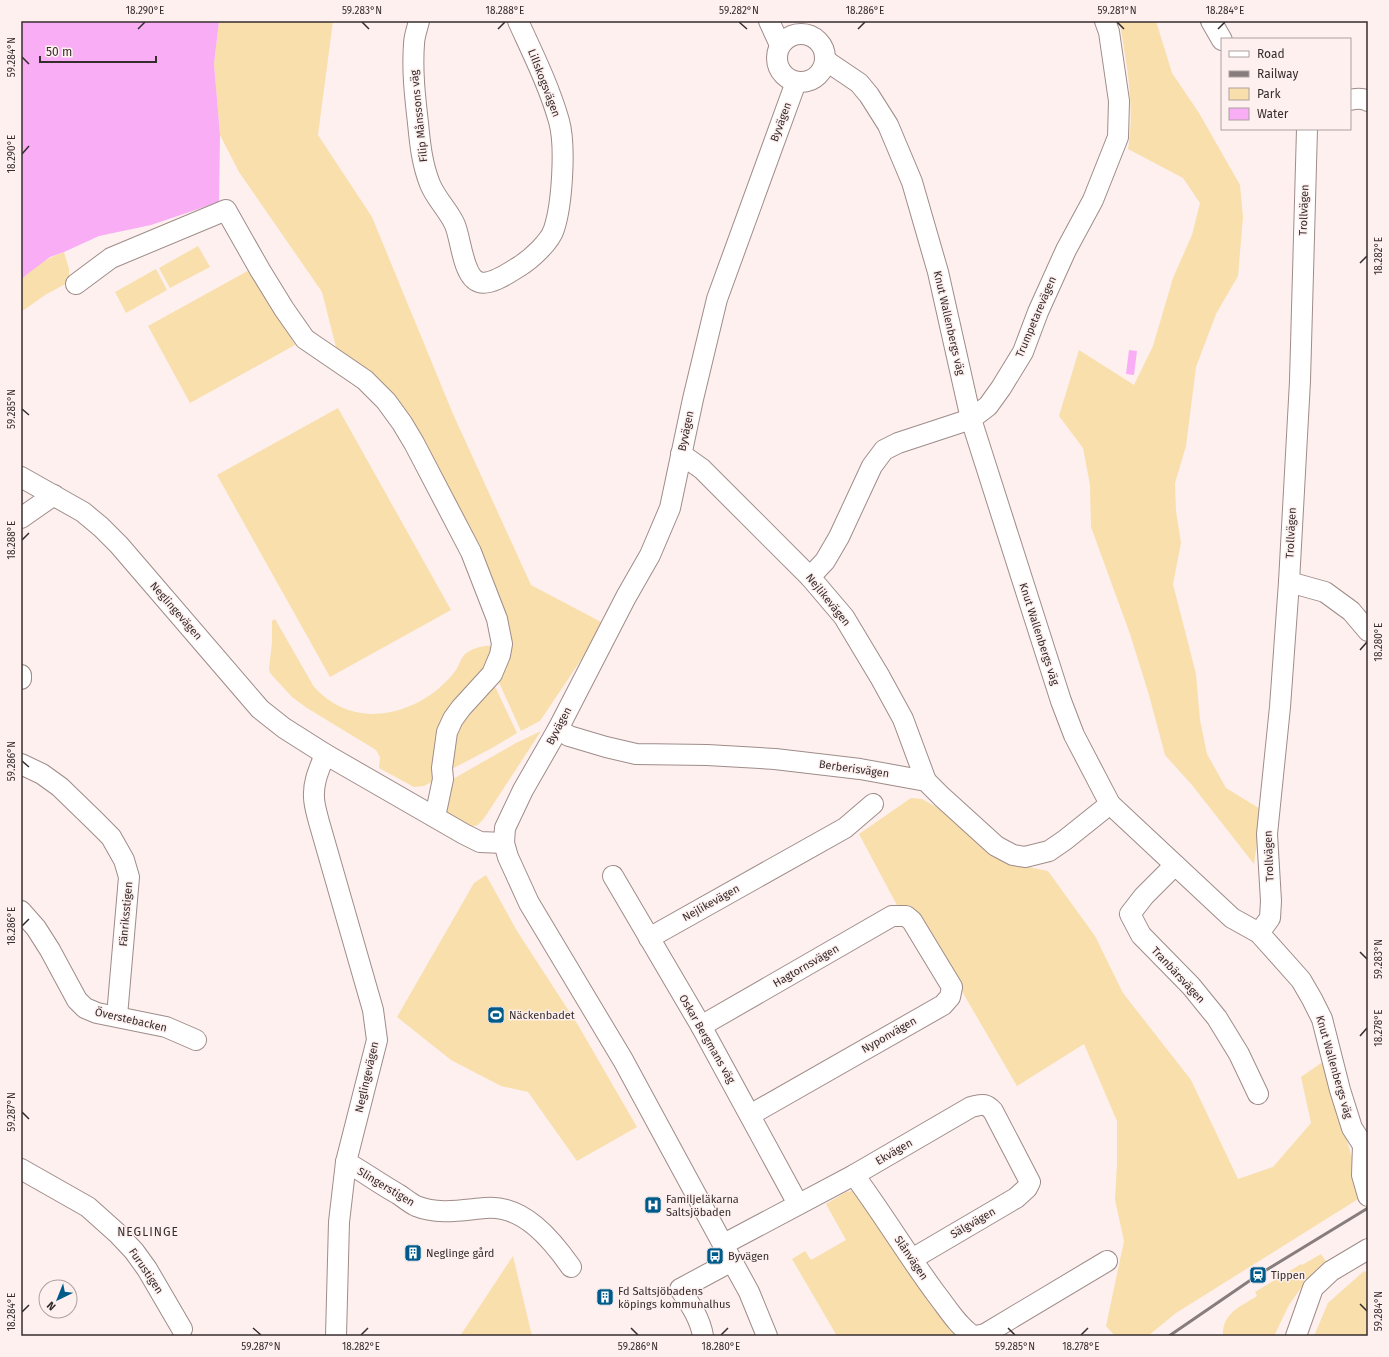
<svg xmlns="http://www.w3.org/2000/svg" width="1389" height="1357" font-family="'Fira Sans',sans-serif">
  <rect width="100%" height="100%" fill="#fdf0ef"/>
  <g fill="#f9dfac">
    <polygon points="219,21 333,21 318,135 372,217 453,414 531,585 603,623 589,648 540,721 521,731 497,678 508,649 380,387 336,347 322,292 239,172 220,135 214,64"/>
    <path d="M1118,21H1156L1172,73L1199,113L1240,185L1243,217L1238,276L1216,314L1196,367L1186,446L1175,483L1176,511L1181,543L1173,584L1196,674L1200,720L1207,754L1226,788L1262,810L1254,864L1192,785L1165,755L1149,695L1130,634L1091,527L1090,485L1083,448L1059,416L1079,350L1134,385L1153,346L1173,278L1192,235L1200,203L1183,178L1128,149C1135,107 1127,66 1120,24Z"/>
    <polygon points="198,246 210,267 170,288 159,268"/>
    <path d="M64,252L69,269V282L45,295L21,312V280C32,267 48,258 64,252Z"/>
    <polygon points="253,268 295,345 190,403 148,326"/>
    <polygon points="156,269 167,290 126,313 115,292"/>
    <polygon points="338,408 451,610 330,677 217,475"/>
    <path d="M275,619L314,687C330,704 348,713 371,714C404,714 436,697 456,670C459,665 461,658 465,654C472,649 482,645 491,646L494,656L476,684L437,779L424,786L414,787L379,768L380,757L376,750L307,708L292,697L270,673L269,669L272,642V621Z"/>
    <polygon points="492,680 517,733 492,748 448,771 453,734"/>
    <polygon points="541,731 485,817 478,825 470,827 447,815 444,805 446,783 516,743"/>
    <polygon points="911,798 922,799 938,808 1009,863 1048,871 1095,936 1123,993 1191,1080 1238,1179 1273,1167 1311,1123 1301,1077 1324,1061 1363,1196 1176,1313 1148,1336 1115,1336 1106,1326 1124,1241 1115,1200 1117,1164 1117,1121 1084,1044 1017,1086 917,914 899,909 859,834"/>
    <polygon points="486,875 517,931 578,1025 637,1127 577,1161 528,1092 501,1086 451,1060 397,1017 474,883"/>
    <polygon points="857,1190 951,1328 955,1336 837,1336 792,1259 805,1251 811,1260 846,1240 826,1204 846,1192"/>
    <path d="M1321,1254L1329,1266L1303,1285L1289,1305L1274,1336H1223C1222,1313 1240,1307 1257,1296L1255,1292L1301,1264L1302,1265Z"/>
    <polygon points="513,1256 532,1336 460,1336"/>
    <polygon points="1364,1271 1368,1273 1368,1336 1314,1336 1328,1303"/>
  </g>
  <g fill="#f8adf4">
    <polygon points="21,21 219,21 214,64 220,135 219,202 151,225 99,236 64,252 50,257 26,275 21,280"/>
    <polygon points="1129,350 1137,351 1134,375 1126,374"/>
  </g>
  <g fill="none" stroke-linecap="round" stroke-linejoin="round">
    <defs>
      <g id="minor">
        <path d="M419,21C417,29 414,37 414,44C412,71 415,97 418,123C420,144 422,164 430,184C436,199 449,211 455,225C461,239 463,277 479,282C491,286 510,272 520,266C531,259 550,242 554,229C562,205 566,146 559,121C549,86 533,54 518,21"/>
        <polyline points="769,21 780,45"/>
        <polyline points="1211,21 1222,40"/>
        <circle cx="801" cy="58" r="24"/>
        <polyline points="825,60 859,83 869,95 888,125 912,182 938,272 971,419 1061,701 1074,735 1110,804 1232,918 1259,933 1301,980 1312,999 1322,1019 1340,1090 1352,1128 1363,1145"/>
        <path d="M1350,100C1357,98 1362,98 1368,101"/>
        <polyline points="76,284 111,258 226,210 260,270 284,309 305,339 365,380 386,401 402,423 414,443 471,552 497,619 502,644 500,655 492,674 461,708 453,719 447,732 442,768 443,779 435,817"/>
        <polyline points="681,454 702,469 810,577 844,617 880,677 903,719 926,781"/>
        <polyline points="21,477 83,512 101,527 119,545 260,709 284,728 325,754 464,834 480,842 504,843"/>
        <polyline points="21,518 54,495"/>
        <polyline points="810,577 825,561 839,537 872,466 884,450 898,443 971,419 988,406 1001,388 1023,352 1038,312 1066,250 1093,200 1118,137 1119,101 1109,32 1105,21"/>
        <polyline points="1289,582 1325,592 1351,611 1368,631"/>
        <polyline points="21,675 21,679"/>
        <polyline points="558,729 569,736 606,747 636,754 707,755 775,759 860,769 926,781 942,797 996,846 1013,855 1025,857 1049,851 1065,840 1110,804"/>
        <path d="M325,754C320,768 313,781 314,797C314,805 317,814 319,822L373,1010L377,1040L346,1162L339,1222L336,1336"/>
        <polyline points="21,764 42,774 60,787 94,820 111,837 124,860 129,877 117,1016"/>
        <polyline points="1175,865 1144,896 1130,914 1141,935 1191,986 1217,1018 1239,1054 1258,1094"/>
        <polyline points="613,876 701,1026 798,1204"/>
        <polyline points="21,911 36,928 50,950 77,1000 85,1008 97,1013 166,1027 196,1040"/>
        <polyline points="1259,933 1270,918 1271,901 1267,834 1280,707 1289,582 1300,381 1307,129"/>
        <polyline points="649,938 845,828 873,804"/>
        <polyline points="701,1026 892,916 906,916 912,921 952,987 950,997 943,1005 750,1115"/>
        <polyline points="1363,1145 1362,1175 1368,1196"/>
        <path d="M346,1162C364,1172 380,1184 398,1194C404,1198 410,1203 416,1206C438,1215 462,1210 485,1208C523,1204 552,1240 571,1267"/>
        <polyline points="21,1169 88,1207 117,1233 134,1251 147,1269 182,1329"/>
        <path d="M854,1175C883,1214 908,1256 937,1295C948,1309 958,1326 973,1336"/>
        <path d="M724,1244L854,1175L971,1107C981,1105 985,1102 993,1111L1030,1182L1027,1188L1016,1198L912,1259"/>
        <path d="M703,1336C700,1318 690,1304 680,1289L732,1261"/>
        <polyline points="767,1336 749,1292 732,1261 623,1060 529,903 508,857 504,843 505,828 523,790 558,729 626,597 650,555 670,508 693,399 717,299 796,82"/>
        <polyline points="976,1336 985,1334 1107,1261"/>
        <polyline points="1296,1336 1313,1288 1331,1271 1368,1249"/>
      </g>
    </defs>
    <use href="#minor" stroke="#9f8c89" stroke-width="22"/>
    <use href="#minor" stroke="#fff" stroke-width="20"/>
    <polyline stroke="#877d7c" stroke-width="3" points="1169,1336 1258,1275 1368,1208"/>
  </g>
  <path fill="none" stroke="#352d2c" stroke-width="1.5" d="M362,22L369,29M739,22L747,29M1117,22L1124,29M138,29L145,22M498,29L505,22M858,29L865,22M1218,29L1225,22M22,57L29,64M22,154L29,146M1360,263L1367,256M22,409L29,415M22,540L29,533M1360,650L1367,642M22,761L29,767M22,926L29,919M1360,952L1367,959M1360,1036L1367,1028M22,1112L29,1119M1360,1304L1367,1311M22,1312L29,1305M253,1328L261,1335M631,1328L638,1335M1008,1328L1015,1335M361,1335L368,1328M721,1335L728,1328M1081,1335L1088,1328"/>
  <defs>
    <symbol id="stadium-square" viewBox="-11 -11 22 22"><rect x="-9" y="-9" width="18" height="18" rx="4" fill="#005b8b" stroke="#fdf0ef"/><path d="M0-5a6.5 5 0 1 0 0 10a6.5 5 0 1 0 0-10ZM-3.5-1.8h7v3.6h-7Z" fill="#fff"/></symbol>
    <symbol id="hospital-square" viewBox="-11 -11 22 22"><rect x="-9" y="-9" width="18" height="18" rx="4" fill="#005b8b" stroke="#fdf0ef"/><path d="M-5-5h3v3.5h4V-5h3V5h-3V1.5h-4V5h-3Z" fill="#fff"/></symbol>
    <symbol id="building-square" viewBox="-11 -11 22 22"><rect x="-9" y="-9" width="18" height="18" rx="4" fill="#005b8b" stroke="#fdf0ef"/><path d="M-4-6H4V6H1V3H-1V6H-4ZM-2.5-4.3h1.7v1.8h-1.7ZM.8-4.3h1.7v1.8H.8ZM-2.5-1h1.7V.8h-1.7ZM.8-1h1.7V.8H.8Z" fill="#fff"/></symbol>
    <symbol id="bus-square" viewBox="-11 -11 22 22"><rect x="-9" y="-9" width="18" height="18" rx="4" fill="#005b8b" stroke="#fdf0ef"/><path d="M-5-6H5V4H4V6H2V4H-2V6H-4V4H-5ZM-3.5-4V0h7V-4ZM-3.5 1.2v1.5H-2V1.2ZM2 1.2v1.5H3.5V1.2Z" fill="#fff"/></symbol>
    <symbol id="station-square" viewBox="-11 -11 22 22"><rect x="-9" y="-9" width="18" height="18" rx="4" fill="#005b8b" stroke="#fdf0ef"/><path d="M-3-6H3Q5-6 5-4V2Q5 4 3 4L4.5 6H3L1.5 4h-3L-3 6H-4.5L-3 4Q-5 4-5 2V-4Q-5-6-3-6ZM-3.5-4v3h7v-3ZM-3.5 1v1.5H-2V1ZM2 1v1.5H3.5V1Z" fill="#fff"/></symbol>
  </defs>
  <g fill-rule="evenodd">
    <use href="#stadium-square" x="486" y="1005" width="20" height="20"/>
    <use href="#hospital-square" x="643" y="1195" width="20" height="20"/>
    <use href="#building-square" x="403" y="1243" width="20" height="20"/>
    <use href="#bus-square" x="705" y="1246" width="20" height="20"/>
    <use href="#station-square" x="1248" y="1265" width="20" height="20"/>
    <use href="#building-square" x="595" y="1287" width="20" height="20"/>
  </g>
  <g text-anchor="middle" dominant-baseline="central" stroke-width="3" stroke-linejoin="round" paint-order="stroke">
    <g font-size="11" fill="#352d2c" stroke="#fdf0ef">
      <text transform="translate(544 83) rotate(69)">Lillskogsvägen</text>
      <text transform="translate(419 116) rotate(-96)">Filip Månssons väg</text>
      <text transform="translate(781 122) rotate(-70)">Byvägen</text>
      <text transform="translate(1304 210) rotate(-88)">Trollvägen</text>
      <text transform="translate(1036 317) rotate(-67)">Trumpetarevägen</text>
      <text transform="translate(949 323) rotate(77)">Knut Wallenbergs väg</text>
      <text transform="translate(686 431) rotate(-78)">Byvägen</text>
      <text transform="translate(1291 533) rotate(-87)">Trollvägen</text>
      <text transform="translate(828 600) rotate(51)">Nejlikevägen</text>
      <text transform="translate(176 611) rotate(49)">Neglingevägen</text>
      <text transform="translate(1039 634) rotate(72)">Knut Wallenbergs väg</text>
      <text transform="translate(559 726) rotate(-62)">Byvägen</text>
      <text transform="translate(854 769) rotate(8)">Berberisvägen</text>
      <text transform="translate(1269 856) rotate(-92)">Trollvägen</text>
      <text transform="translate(711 903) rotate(-29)">Nejlikevägen</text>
      <text transform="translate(126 914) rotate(-85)">Fänriksstigen</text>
      <text transform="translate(806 966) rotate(-30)">Hagtornsvägen</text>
      <text transform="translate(1178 975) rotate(47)">Tranbärsvägen</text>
      <text transform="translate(131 1020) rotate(13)">Överstebacken</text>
      <text transform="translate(889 1035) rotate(-30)">Nyponvägen</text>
      <text transform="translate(707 1039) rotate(60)">Oskar Bergmans väg</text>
      <text transform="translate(1334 1067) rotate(74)">Knut Wallenbergs väg</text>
      <text transform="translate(367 1077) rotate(-77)">Neglingevägen</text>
      <text transform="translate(894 1152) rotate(-30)">Ekvägen</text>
      <text transform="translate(386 1187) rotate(31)">Slingerstigen</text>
      <text transform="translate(973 1223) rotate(-30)">Sälgvägen</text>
      <text transform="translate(911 1258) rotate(56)">Slånvägen</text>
      <text transform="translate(146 1271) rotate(56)">Furustigen</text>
    </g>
    <g font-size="11" fill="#352d2c" stroke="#fdf0ef" text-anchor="start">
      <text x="509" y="1015">Näckenbadet</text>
      <text x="666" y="1199">Familjeläkarna<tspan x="666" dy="13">Saltsjöbaden</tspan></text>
      <text x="426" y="1253">Neglinge gård</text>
      <text x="728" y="1256">Byvägen</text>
      <text x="1271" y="1275">Tippen</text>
      <text x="618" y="1291">Fd Saltsjöbadens<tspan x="618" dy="13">köpings kommunalhus</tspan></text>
    </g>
    <g font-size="12" letter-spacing="1" fill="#352d2c" stroke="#fdf0ef">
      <text x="148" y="1232">NEGLINGE</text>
    </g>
  </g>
  <rect width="1389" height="1357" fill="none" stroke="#fdf0ef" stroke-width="44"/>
  <rect x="1221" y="38" width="130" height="92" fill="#fdf0ef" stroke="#ada2a1"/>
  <rect x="1229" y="51" width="20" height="6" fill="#ffffff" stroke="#ada2a1"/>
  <text x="1257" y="58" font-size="12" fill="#352d2c">Road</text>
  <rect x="1229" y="71" width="20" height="6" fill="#877d7c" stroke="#ada2a1"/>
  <text x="1257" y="78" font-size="12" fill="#352d2c">Railway</text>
  <rect x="1229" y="88" width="20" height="12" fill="#f9dfac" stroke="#ada2a1"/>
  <text x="1257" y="98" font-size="12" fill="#352d2c">Park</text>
  <rect x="1229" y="108" width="20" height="12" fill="#f8adf4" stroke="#ada2a1"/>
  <text x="1257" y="118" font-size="12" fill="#352d2c">Water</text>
  <g transform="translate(58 1299) rotate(223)"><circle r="19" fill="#fdf0ef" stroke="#ada2a1"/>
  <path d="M0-3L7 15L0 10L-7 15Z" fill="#005b8b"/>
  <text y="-6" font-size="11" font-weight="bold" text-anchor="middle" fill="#352d2c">N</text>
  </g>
  <path d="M40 56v6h116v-6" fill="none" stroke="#352d2c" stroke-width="2"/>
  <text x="46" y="56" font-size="12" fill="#352d2c" stroke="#fdf0ef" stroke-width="3" paint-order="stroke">50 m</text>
  <rect x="22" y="22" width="1345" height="1313" fill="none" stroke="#352d2c" stroke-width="1.5"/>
  <g font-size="10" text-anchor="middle" fill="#352d2c">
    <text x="145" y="14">18.290°E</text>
    <text x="362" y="14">59.283°N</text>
    <text x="505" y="14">18.288°E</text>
    <text x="739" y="14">59.282°N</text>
    <text x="865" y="14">18.286°E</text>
    <text x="1117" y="14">59.281°N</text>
    <text x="1225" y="14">18.284°E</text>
    <text transform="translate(11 57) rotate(-90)" y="4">59.284°N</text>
    <text transform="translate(11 154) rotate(-90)" y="4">18.290°E</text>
    <text transform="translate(1378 256) rotate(-90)" y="4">18.282°E</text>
    <text transform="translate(11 409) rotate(-90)" y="4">59.285°N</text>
    <text transform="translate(11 540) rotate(-90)" y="4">18.288°E</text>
    <text transform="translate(1378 642) rotate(-90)" y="4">18.280°E</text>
    <text transform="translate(11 761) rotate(-90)" y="4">59.286°N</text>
    <text transform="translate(11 926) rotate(-90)" y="4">18.286°E</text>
    <text transform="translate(1378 959) rotate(-90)" y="4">59.283°N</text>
    <text transform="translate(1378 1028) rotate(-90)" y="4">18.278°E</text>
    <text transform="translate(11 1112) rotate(-90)" y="4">59.287°N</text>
    <text transform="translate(1378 1311) rotate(-90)" y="4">59.284°N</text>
    <text transform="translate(11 1312) rotate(-90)" y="4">18.284°E</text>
    <text x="261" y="1350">59.287°N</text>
    <text x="361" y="1350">18.282°E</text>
    <text x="638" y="1350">59.286°N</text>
    <text x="721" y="1350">18.280°E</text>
    <text x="1015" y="1350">59.285°N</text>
    <text x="1081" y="1350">18.278°E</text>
  </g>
</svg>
